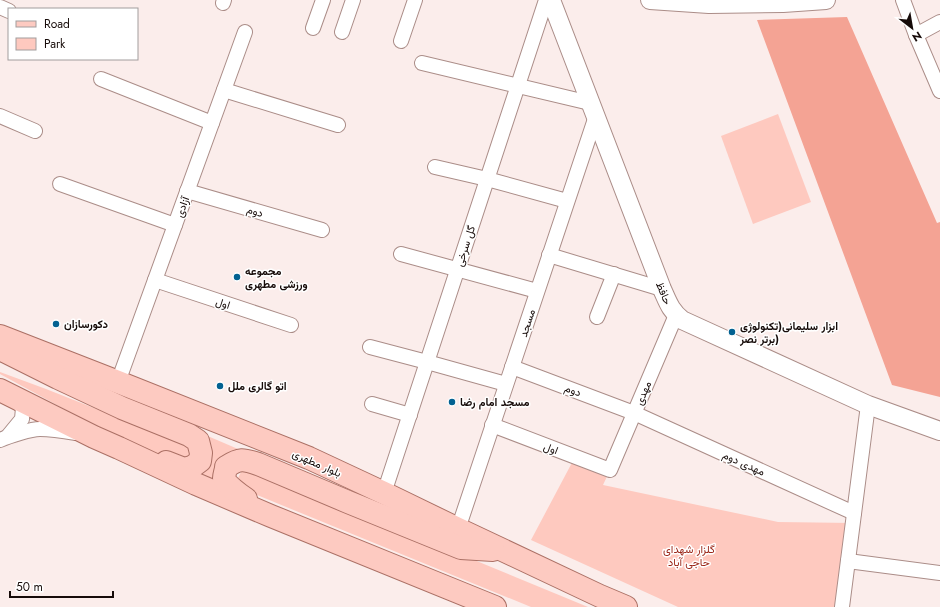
<svg xmlns="http://www.w3.org/2000/svg" width="940" height="607" font-family="Jost,Vazirmatn,sans-serif">
  <rect width="100%" height="100%" fill="#fbedeb"/>
  <g fill="#fec9bf">
    <polygon points="778,114 811,202 753,224 721,136"/>
    <polygon points="0,372 46,389 190,446 190,456 180,461 151,452 110,434 0,374"/>
    <polygon points="196,431 245,452 213,484 199,477"/>
    <polygon points="575,457 610,470 603,485 778,522 853,523 837,607 678,607 531,540"/>
    <polygon points="251,468 588,607 531,607 252,493 238,478 241,472"/>
  </g>
  <polygon fill="#f4a394" points="847,17 937,223 940,222 940,397 892,385 757,20"/>
  <g fill="none" stroke-linecap="round" stroke-linejoin="round">
    <defs>
      <g id="minor">
        <polyline points="903,0 916,35 940,91"/>
        <polyline points="223,3 224,0"/>
        <polyline points="0,7 9,11"/>
        <polyline points="313,28 323,0"/>
        <polyline points="342,32 353,0"/>
        <polyline points="916,35 940,22"/>
        <polyline points="401,41 415,0"/>
        <polyline points="422,63 590,103"/>
        <polyline points="101,79 212,123"/>
        <polyline points="224,90 338,125"/>
        <polyline points="0,116 35,131"/>
        <polyline points="435,167 487,179 567,201"/>
        <polyline points="60,184 175,225"/>
        <polyline points="187,191 322,230"/>
        <polyline points="401,254 537,291"/>
        <polyline points="549,255 662,289"/>
        <polyline points="155,280 291,325"/>
        <polyline points="597,317 614,274"/>
        <polyline points="370,347 427,362 506,384"/>
        <polyline points="512,367 634,413 854,513"/>
        <polyline points="118,382 245,32"/>
        <polyline points="372,404 410,415"/>
        <polyline points="492,425 610,470 676,315"/>
        <polyline points="8,436 22,419 23,408 15,399"/>
        <path d="M0,440C9,436 31,429 40,429C52,429 64,431 76,433"/>
        <polyline points="384,493 546,0"/>
        <polyline points="458,529 596,116"/>
        <polyline points="848,561 940,573"/>
        <polyline points="842,607 868,405"/>
      </g>
      <g id="tertiary">
        <path d="M551,0L662,289C668,302 670,310 682,320L868,405L940,431"/>
        <polyline points="650,0 709,4 783,3 826,0"/>
      </g>
      <g id="primary">
        <polyline points="0,336 118,382 309,458 384,493 458,529 600,596 626,607"/>
        <polyline points="6,352 58,378 122,408 189,435 198,441 201,453 200,461 192,467 184,469 166,462"/>
        <polyline points="0,390 94,437 119,448 196,484 271,516 495,607"/>
        <path d="M246,499C240,495 226,485 224,478C224,475 226,470 226,467C240,458 243,459 258,464L348,502L461,548L493,550"/>
      </g>
    </defs>
    <use href="#minor" stroke="#ab8d88" stroke-width="16"/>
    <use href="#tertiary" stroke="#ab8d88" stroke-width="20"/>
    <use href="#primary" stroke="#ab7065" stroke-width="24"/>
    <use href="#minor" stroke="#fff" stroke-width="14"/>
    <use href="#tertiary" stroke="#fff" stroke-width="18"/>
    <use href="#primary" stroke="#fdcac1" stroke-width="22"/>
  </g>
  <g fill="#026191" stroke="#fff" stroke-width="1.5">
    <circle cx="237" cy="277" r="4"/>
    <circle cx="56" cy="324" r="4"/>
    <circle cx="732" cy="332" r="4"/>
    <circle cx="220" cy="386" r="4"/>
    <circle cx="452" cy="402" r="4"/>
  </g>
  <g text-anchor="middle" dominant-baseline="central" stroke-width="3" stroke-linejoin="round" paint-order="stroke">
    <g font-size="11" fill="#160b09" stroke="#fff">
      <text transform="translate(182 207) rotate(-70)">آزادی</text>
      <text transform="translate(255 211) rotate(16)">دوم</text>
      <text transform="translate(465 246) rotate(-72)">گل سرخی</text>
      <text transform="translate(664 293) rotate(67)">حافظ</text>
      <text transform="translate(223 303) rotate(18)">اول</text>
      <text transform="translate(527 323) rotate(-72)">مسجد</text>
      <text transform="translate(573 390) rotate(21)">دوم</text>
      <text transform="translate(643 393) rotate(-67)">مهدی</text>
      <text transform="translate(551 448) rotate(21)">اول</text>
      <text transform="translate(317 463) rotate(24)">بلوار مطهری</text>
      <text transform="translate(744 463) rotate(24)">مهدی دوم</text>
    </g>
    <g font-size="11" font-weight="bold" fill="#160b09" stroke="#fff" text-anchor="start">
      <text x="245" y="271">مجموعه<tspan x="245" dy="13">ورزشی مطهری</tspan></text>
      <text x="64" y="324">دکورسازان</text>
      <text x="740" y="326">ابزار سلیمانی(تکنولوژی<tspan x="740" dy="13">برتر نصر)</tspan></text>
      <text x="228" y="386">اتو گالری ملل</text>
      <text x="460" y="402">مسجد امام رضا</text>
    </g>
    <g font-size="11" fill="#9a2618" stroke="#fff">
      <text x="689" y="549">گلزار شهدای<tspan x="689" dy="13">حاجی آباد</tspan></text>
    </g>
  </g>
  <rect x="8" y="8" width="130" height="52" fill="#ffffff" stroke="#a29d9d"/>
  <rect x="16" y="21" width="20" height="6" fill="#fdcac1" stroke="#a29d9d"/>
  <text x="44" y="28" font-size="12" fill="#160b09">Road</text>
  <rect x="16" y="38" width="20" height="12" fill="#fec9bf" stroke="#a29d9d"/>
  <text x="44" y="48" font-size="12" fill="#160b09">Park</text>
  <g transform="translate(912 28) rotate(149)" stroke="#ffffff" stroke-width="3" paint-order="stroke">
  <path d="M0-3L7 15L0 10L-7 15Z" fill="#160b09"/>
  <text y="-6" font-size="11" font-weight="bold" text-anchor="middle" fill="#160b09">N</text>
  </g>
  <path d="M10 591v6h103v-6" fill="none" stroke="#160b09" stroke-width="2"/>
  <text x="16" y="591" font-size="12" fill="#160b09" stroke="#ffffff" stroke-width="3" paint-order="stroke">50 m</text>
</svg>
